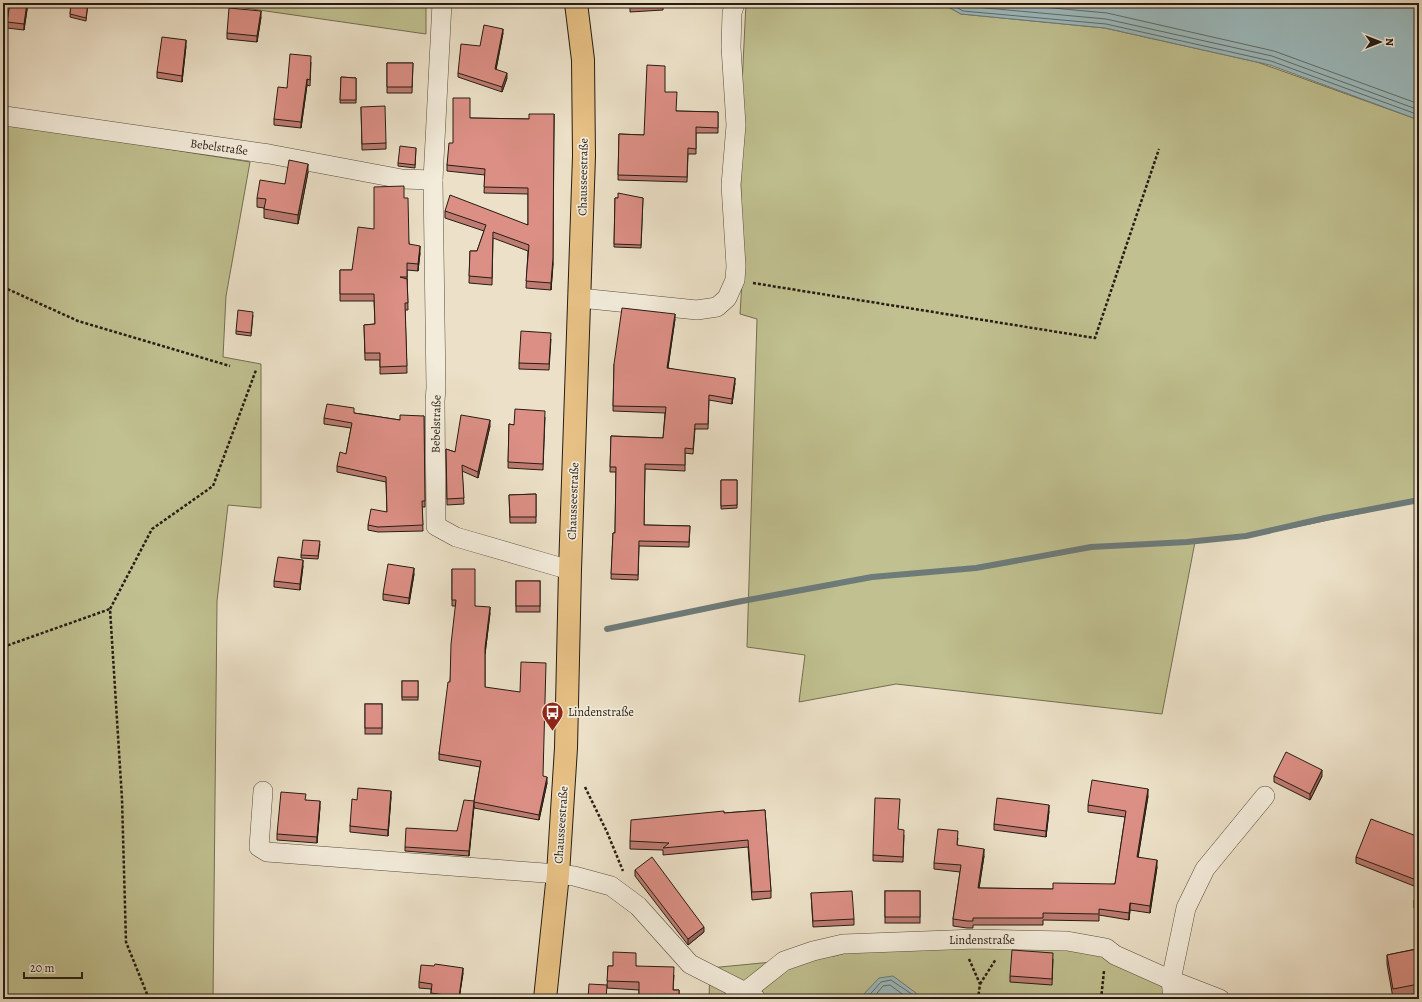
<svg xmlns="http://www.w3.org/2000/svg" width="1422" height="1002" font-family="Alegreya,serif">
  <rect width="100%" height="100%" fill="#ece1c8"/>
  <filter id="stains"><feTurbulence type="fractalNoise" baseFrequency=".005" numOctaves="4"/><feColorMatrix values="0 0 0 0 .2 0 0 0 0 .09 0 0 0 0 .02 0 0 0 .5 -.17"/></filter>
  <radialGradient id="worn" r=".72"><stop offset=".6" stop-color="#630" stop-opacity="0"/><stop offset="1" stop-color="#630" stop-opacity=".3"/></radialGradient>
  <g fill="#c0c090" stroke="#736e52">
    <polygon points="210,3 426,3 426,34"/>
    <polygon points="746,3 941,3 961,14 1105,28 1257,62 1419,120 1419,501 1248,537 1195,542 1162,714 896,684 799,702 805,655 747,647 757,319 740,314 742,282 740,125"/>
    <polygon points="3,123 250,162 226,296 223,357 261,364 261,508 228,505 217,601 213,999 3,999"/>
    <polygon points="928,946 1093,949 1197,999 709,999 710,968 834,956 853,951"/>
  </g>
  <g fill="#9cbbbf" stroke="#6d7b7a">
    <polygon points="941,3 1419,3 1419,120 1270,65 1105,28 961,14"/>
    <polygon points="893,976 916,993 920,999 862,999 862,996 879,978"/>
  </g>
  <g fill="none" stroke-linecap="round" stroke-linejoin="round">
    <g stroke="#616c69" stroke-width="1">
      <polyline points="949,3 963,11 1106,24 1271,61 1419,115"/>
      <polyline points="959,3 964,6 1106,19 1272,56 1419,110"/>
      <polyline points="999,3 1107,13 1274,51 1419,104"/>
      <polyline points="866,999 881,982 891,980 913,995 915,999"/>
      <polyline points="872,999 883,986 890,985 909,999"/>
    </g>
    <polyline stroke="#6d7b7a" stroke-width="6" points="607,629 737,602 872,577 976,568 1091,547 1187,542 1246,536 1325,518 1419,500"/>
    <defs>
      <g id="minor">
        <polyline points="442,3 433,180 436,388 435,401 436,526 456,537 570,570"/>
        <polyline points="5,116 269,154 402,179 433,180"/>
        <polyline points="580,298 697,310 717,307 727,298 735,280 736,266 731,185 736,125 731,47 732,13 735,3"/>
        <polyline points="263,791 259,847 267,852 558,874 574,876 611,886 638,906 690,964 745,992 756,999"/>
        <polyline points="734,998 745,992 784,961 813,951 843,944 976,939 1067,941 1106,948 1115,955 1171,980 1220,999"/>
        <polyline points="1173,999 1171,980 1186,908 1205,869 1265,796"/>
      </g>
      <polyline id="major" points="545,999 558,874 566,748 570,570 584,156 583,60 576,3"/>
    </defs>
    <use href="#minor" stroke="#584d40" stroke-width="20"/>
    <use href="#major" stroke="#261c13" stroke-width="24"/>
    <g stroke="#261c13" stroke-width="2.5" stroke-dasharray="3 2" stroke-linecap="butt">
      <polyline points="753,283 1095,338 1159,149"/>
      <polyline points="3,287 78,321 230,366"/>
      <polyline points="3,647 110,609"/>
      <polyline points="585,787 607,832 623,871"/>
      <polyline points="969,959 980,984 978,999"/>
      <polyline points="980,984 996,959"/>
      <polyline points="149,999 126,942 122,799 110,609 152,529 213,486 256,370"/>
      <polyline points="1101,999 1104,971"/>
    </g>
    <use href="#minor" stroke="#f3ecdb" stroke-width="19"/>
    <use href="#major" stroke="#e6c084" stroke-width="22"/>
  </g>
  <g fill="#bd7b72" stroke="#261c13">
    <polygon points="10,3 28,3 24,30 7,28 7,22"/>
    <polygon points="71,3 88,3 86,21 70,17"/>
    <polygon points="630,3 663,3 663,10 630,12"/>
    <polygon points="261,17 257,42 227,39 227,33"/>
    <polygon points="503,33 496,70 507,78 502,92 458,77 458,73 480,46"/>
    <polygon points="186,46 182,82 157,78 157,72"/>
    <polygon points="311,62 310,86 307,85 301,128 274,125 274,119 287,88"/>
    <polygon points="387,63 413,63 412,93 387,93"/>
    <polygon points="341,77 356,78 356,103 340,103"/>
    <polygon points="665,92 676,111 718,112 718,133 696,133 696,154 688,154 687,182 618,180 619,134 644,135"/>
    <polygon points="361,107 386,143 386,149 362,150"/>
    <polygon points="470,118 529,119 553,264 551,290 526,288 528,251 493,238 492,285 469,283 470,251 477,251 484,231 445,218 445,211 528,225 528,194 484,193 485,175 447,171 447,165 453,143"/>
    <polygon points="416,148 415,168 398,166 398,163"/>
    <polygon points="308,172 298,224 264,218 264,208 257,207 257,198"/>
    <polygon points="404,198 409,244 420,253 418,271 407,270 408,310 405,310 407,373 380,374 380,360 365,360 364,325 375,324 374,301 340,301 340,270 352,270 374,229"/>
    <polygon points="615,198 643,198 641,248 614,247"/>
    <polygon points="253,315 251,336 236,334 236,331"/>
    <polygon points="675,319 668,368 735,383 732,404 709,400 708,429 695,429 693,454 685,453 685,471 645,469 644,525 690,526 689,547 639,546 638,580 611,579 613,533 615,533 616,472 610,472 611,436 663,438 665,413 613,411 614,364"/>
    <polygon points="551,339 549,370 519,369 519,363"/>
    <polygon points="354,413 400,420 424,416 425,507 422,507 423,531 378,532 368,530 368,525 387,512 386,482 337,472 337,466 346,454 351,428 324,424 324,418"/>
    <polygon points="545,417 543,470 508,468 509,424 514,425"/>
    <polygon points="490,426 478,478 462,471 464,504 447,505 446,449 455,452"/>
    <polygon points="721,480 737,480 737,508 721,509"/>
    <polygon points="536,494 536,523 510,523 509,495"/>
    <polygon points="320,544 318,559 301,558 301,555"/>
    <polygon points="303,566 300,590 274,587 274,581"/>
    <polygon points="452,569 475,606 490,613 485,654 485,687 547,783 539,820 474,808 474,806 469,856 405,851 405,847 457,831 474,801 480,767 439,760 439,754 450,682 456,606 452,606"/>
    <polygon points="414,574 409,604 383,600 383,594"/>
    <rect x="516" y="581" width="24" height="31"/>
    <rect x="402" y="681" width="16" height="19"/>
    <rect x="365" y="704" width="17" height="30"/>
    <polygon points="1274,776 1322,776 1310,800 1274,782"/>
    <polygon points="1148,796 1138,857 1157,867 1150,913 1130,910 1129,920 1099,915 1099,921 1043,920 1043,925 973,925 973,928 967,928 953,926 953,919 960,872 934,869 934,863 958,838 957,845 984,856 979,888 1053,889 1115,884 1125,817 1088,812 1088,805"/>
    <polygon points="391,797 388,836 350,832 350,826 357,800"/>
    <polygon points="306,800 320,807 317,843 277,840 277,834"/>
    <polygon points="765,810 771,891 771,898 752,900 748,847 663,855 663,850 630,849 630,841 724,813"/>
    <polygon points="1049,811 1046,837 994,830 994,824"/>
    <polygon points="898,829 904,835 903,862 873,861 873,855"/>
    <polygon points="1419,837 1419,910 1414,908 1414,901 1419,888 1356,863 1356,857"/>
    <polygon points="635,870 704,932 688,945 635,876"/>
    <rect x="885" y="891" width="35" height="32"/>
    <polygon points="811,893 854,919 854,925 813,927"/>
    <polygon points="1419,943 1419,993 1393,998 1387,964 1387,955 1416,949 1416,944"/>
    <polygon points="1053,959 1052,985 1010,982 1010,976"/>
    <polygon points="434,966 463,973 459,999 436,999 431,998 431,989 419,988 419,982"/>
    <polygon points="608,966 636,966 674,975 673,990 679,990 679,999 639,999 639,990 607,988"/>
  </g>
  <g fill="#9a645d" stroke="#261c13">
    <polygon points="27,3 28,3 24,30 24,24"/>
    <polygon points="261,11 261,17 257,42 257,36"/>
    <polygon points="503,29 503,33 495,74 495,69"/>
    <polygon points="186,40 186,46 182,82 182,76"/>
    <polygon points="507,73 507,78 502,92 502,87"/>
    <polygon points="307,79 307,85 301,128 301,122"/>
    <polygon points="554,114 553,264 551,290 551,283"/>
    <polygon points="308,164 308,172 298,224 298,215"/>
    <polygon points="420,246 420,253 418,271 418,264"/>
    <polygon points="675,314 675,319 667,373 667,368"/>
    <polygon points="735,378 735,383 732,404 732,399"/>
    <polygon points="490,420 490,426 478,478 478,472"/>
    <polygon points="303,560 303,566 300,590 300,584"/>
    <polygon points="414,568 414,574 409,604 409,598"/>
    <polygon points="490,607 490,613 485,654 485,648"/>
    <polygon points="1322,770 1322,776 1310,800 1310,794"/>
    <polygon points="547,777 547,783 539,820 539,815"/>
    <polygon points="1148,789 1148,796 1137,864 1137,857"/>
    <polygon points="391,791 391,797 388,836 388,830"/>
    <polygon points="320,801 320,807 317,843 317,837"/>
    <polygon points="474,801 474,806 469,856 469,851"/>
    <polygon points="1049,805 1049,811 1046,837 1046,831"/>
    <polygon points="984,849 984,856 978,895 978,888"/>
    <polygon points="1157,860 1157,867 1150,913 1150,906"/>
    <polygon points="1130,903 1130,910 1129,920 1129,913"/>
    <polygon points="704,927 704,932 688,945 688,939"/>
    <polygon points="463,968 463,973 459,999 459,997"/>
  </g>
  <g fill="#dc8f85" stroke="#261c13">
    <polygon points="10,3 27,3 24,24 7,22"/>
    <polygon points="71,3 88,3 86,18 70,14"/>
    <polygon points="630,3 663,3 663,4 630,6"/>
    <polygon points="229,8 261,11 257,36 227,33"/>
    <polygon points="484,25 503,29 495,69 507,73 502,87 458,73 461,44 480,46"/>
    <polygon points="162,37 186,40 182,76 157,72"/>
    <polygon points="290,54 311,56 310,80 307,79 301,122 274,119 278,87 287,88"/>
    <polygon points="387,63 413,63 412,87 387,87"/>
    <polygon points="647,65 665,66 665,92 677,92 676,111 718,112 718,128 696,127 696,149 688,148 687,177 618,175 619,134 644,135"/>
    <polygon points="341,77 356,78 356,100 340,100"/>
    <polygon points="453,98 470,98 470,118 529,119 529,114 554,114 553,258 551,283 526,281 529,245 493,232 492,278 469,276 470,251 477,251 486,225 445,211 450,195 528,225 528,188 484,187 485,169 447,165 449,143 453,143"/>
    <polygon points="385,106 386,143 362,144 361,107"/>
    <polygon points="400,146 416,148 415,165 398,163"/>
    <polygon points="289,160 308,164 298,215 264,209 266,199 257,198 260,180 285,184"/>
    <polygon points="404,186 404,198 408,198 409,244 420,246 418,264 407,263 407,277 400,277 407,279 408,303 405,303 407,366 380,367 380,353 365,353 364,325 375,324 374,294 340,294 340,270 352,270 358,227 374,229 374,187"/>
    <polygon points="618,193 643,198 641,245 614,244 615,198 618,198"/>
    <polygon points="622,308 675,314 667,368 735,378 732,399 709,395 708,424 695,424 693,449 685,448 685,465 645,464 644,525 690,526 689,542 639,541 638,575 611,574 613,533 615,533 616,467 610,467 611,436 663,438 666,407 613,406 614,364"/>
    <polygon points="238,310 253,312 251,333 236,331"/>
    <polygon points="521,331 551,333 549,364 519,363"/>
    <polygon points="327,404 354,408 354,413 400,420 400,415 424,416 425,501 422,501 423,525 378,527 368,525 371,509 387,512 386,477 337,466 340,452 346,454 352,423 324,418"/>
    <polygon points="515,409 545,411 543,464 508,462 509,424 514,425"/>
    <polygon points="461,415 490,420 478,472 462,465 464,498 447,499 446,449 455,452"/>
    <polygon points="721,480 737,480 737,505 721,506"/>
    <polygon points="536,494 536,517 510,517 509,495"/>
    <polygon points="303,540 320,541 318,556 301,555"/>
    <polygon points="278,557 303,560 300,584 274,581"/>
    <polygon points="388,564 414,568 409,598 383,594"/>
    <polygon points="452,569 475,569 475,606 490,607 485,648 485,687 520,692 521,662 546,663 543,776 547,777 539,815 474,802 481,761 439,754 448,682 450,682 451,644 456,600 452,600"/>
    <rect x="516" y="581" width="24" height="25"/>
    <rect x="402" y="681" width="16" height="16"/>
    <rect x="365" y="704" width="17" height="24"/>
    <polygon points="1286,752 1322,770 1310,794 1274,776"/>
    <polygon points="1092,780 1148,789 1137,857 1157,860 1150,906 1130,903 1129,913 1099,909 1099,914 1043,913 1043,918 973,918 973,921 967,921 953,919 961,865 934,863 938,829 958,831 957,845 984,849 978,888 1053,889 1053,883 1115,884 1126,811 1088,805"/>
    <polygon points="358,788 391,791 388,830 350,826 352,799 357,800"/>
    <polygon points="281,792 306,794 305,800 320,801 317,837 277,834"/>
    <polygon points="875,798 900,799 898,829 904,830 903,857 873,855"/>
    <polygon points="997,798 1049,805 1046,831 994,824"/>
    <polygon points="464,800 474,801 469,851 405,847 406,828 457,831"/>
    <polygon points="765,810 771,891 752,892 748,840 663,848 669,843 630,841 631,820 724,811 724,813"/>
    <polygon points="1371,819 1419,837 1419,881 1356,857"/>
    <polygon points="652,857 704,927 688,939 635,870"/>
    <polygon points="1419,887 1419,903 1414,901"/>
    <polygon points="852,891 854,919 813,921 811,893"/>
    <rect x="885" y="891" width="35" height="26"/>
    <polygon points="1419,943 1419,984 1393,989 1387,955 1417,949 1416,944"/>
    <polygon points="1012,950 1053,953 1052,979 1010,976"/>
    <polygon points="613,952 636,953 636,966 674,967 673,990 679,990 679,999 639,999 639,982 607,981 608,966 613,966"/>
    <polygon points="435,964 463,968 459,997 431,993 432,984 419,982 421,965 434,966"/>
    <polygon points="589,984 607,985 606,999 588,999"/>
  </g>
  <defs>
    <symbol id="bus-pin" viewBox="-11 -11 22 30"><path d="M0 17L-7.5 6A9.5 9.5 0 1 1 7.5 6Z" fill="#8f2418" stroke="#f3ecdb"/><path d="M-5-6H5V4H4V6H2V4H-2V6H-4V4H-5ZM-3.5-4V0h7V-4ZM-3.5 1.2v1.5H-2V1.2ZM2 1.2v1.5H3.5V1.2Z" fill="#fff"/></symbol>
  </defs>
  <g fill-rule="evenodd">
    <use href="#bus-pin" x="540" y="700" width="25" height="34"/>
  </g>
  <g text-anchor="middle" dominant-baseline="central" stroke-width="3.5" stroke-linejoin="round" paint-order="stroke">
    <g font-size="12" fill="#261c13" stroke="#f3ecdb">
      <text transform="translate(219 147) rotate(8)">Bebelstraße</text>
      <text transform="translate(583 177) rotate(-89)">Chausseestraße</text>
      <text transform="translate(436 424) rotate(-89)">Bebelstraße</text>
      <text transform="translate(573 501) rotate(-88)">Chausseestraße</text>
      <text transform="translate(561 825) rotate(-86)">Chausseestraße</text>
      <text x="982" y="940">Lindenstraße</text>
    </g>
    <g font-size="12" fill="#261c13" stroke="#f3ecdb" text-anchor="start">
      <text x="568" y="712">Lindenstraße</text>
    </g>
  </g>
  <rect width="1422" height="1002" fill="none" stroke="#ece1c8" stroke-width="16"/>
  <rect x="4" y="4" width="1414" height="994" fill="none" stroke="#261c13" stroke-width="2"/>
  <rect x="8" y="8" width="1406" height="986" fill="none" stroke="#261c13"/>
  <g transform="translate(1380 42) rotate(90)" stroke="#f3ecdb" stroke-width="3" paint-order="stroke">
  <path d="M0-3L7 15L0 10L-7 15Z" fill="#261c13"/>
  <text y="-6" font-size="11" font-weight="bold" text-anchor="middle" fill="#261c13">N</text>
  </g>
  <path d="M24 972v6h58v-6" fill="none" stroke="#261c13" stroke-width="2"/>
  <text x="30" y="972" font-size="12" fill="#261c13" stroke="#f3ecdb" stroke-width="3" paint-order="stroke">20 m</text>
  <rect width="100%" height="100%" filter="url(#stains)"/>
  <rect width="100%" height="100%" fill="url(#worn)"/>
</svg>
